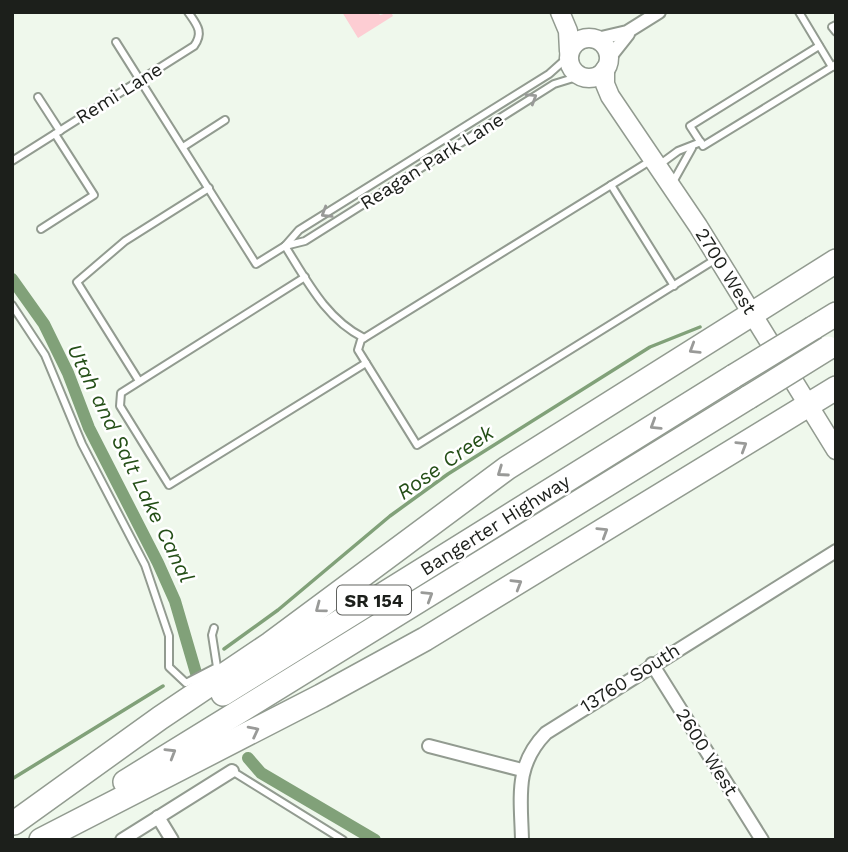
<svg xmlns="http://www.w3.org/2000/svg" width="848" height="852" font-family="'Work Sans',sans-serif">
  <rect width="100%" height="100%" fill="#eff8ec"/>
  <polygon fill="#fdcdd3" points="342,12 377,12 380,15 391,12 393,16 358,38"/>
  <g fill="none" stroke-linecap="round" stroke-linejoin="round">
    <g stroke="#81a179" stroke-width="3.5">
      <polyline points="224,649 278,610 390,516 448,474 650,347 700,327"/>
      <polyline points="12,779 163,686"/>
    </g>
    <g stroke="#81a179" stroke-width="12">
      <polyline points="12,279 44,324 68,373 89,428 158,563 175,601 196,673"/>
      <polyline points="248,758 261,773 375,840"/>
    </g>
    <defs>
      <g id="service">
        <polyline points="799,12 832,67 836,64"/>
        <polyline points="836,25 832,27 836,32"/>
        <polyline points="116,42 256,264 285,246 305,241 554,84 580,76"/>
        <polyline points="819,46 690,126 703,146 832,67"/>
        <polyline points="38,97 60,131"/>
        <polyline points="183,147 225,120"/>
        <path d="M12,161L194,46C204,32 197,25 188,12"/>
        <polyline points="650,161 361,340 358,350 417,445 716,259"/>
        <polyline points="659,165 678,151 701,142"/>
        <polyline points="673,182 692,148"/>
        <polyline points="611,185 674,286"/>
        <polyline points="41,229 94,195 55,134"/>
        <polyline points="285,246 299,230 549,74 568,57"/>
        <path d="M285,246C307,281 326,319 364,338"/>
        <polyline points="305,277 121,393 120,406 169,485 366,363"/>
        <polyline points="12,305 45,355 82,444 145,565 169,636 169,667 186,683 217,667 212,635 214,628"/>
        <polyline points="139,381 77,282 125,241 209,188"/>
        <polyline points="232,771 343,840"/>
      </g>
      <g id="minor">
        <polyline points="597,39 627,32 659,12"/>
        <polyline points="609,58 628,34"/>
        <polyline points="652,664 762,840"/>
        <polyline points="429,746 522,770"/>
        <polyline points="158,817 172,840"/>
        <polyline points="122,840 232,771"/>
        <path d="M522,840C521,797 514,766 546,733L836,551"/>
      </g>
      <g id="secondary">
        <polyline points="560,12 568,31 569,51"/>
        <circle cx="589" cy="58" r="20"/>
        <polyline points="605,69 605,84 610,96 698,226 836,450"/>
      </g>
      <g id="motorway">
        <polyline points="813,328 836,314"/>
        <polyline points="223,694 734,376"/>
        <polyline points="125,782 749,397"/>
        <polyline points="14,823 160,718 270,644 507,468 836,261"/>
        <polyline points="41,840 321,696 425,639 836,388"/>
      </g>
    </defs>
    <use href="#service" stroke="#929b90" stroke-width="10"/>
    <use href="#minor" stroke="#929b90" stroke-width="16"/>
    <use href="#secondary" stroke="#929b90" stroke-width="21"/>
    <use href="#motorway" stroke="#929b90" stroke-width="26"/>
    <use href="#service" stroke="#fff" stroke-width="6"/>
    <use href="#minor" stroke="#fff" stroke-width="12"/>
    <use href="#secondary" stroke="#fff" stroke-width="18"/>
    <use href="#motorway" stroke="#fff" stroke-width="23"/>
    <defs>
      <g id="motorway-bridge">
        <polyline points="734,376 813,328"/>
        <polyline points="749,397 828,348"/>
      </g>
    </defs>
    <use href="#motorway-bridge" stroke="#929b90" stroke-width="26" stroke-linecap="butt"/>
    <use href="#motorway-bridge" stroke="#fff" stroke-width="23"/>
  </g>
  <defs><path id="oneway-chevron" d="M-2-3.5L2.5 0L-2 3.5" fill="none" stroke-width="1.6" stroke-linecap="round" stroke-linejoin="round" transform="scale(1.75)"/></defs>
  <g stroke="#999a98">
    <use href="#oneway-chevron" transform="translate(532 98) rotate(-32)"/>
    <use href="#oneway-chevron" transform="translate(326 213) rotate(148)"/>
    <use href="#oneway-chevron" transform="translate(694 349) rotate(148)"/>
    <use href="#oneway-chevron" transform="translate(655 425) rotate(148)"/>
    <use href="#oneway-chevron" transform="translate(742 446) rotate(-32)"/>
    <use href="#oneway-chevron" transform="translate(502 472) rotate(145)"/>
    <use href="#oneway-chevron" transform="translate(603 532) rotate(-32)"/>
    <use href="#oneway-chevron" transform="translate(517 584) rotate(-31)"/>
    <use href="#oneway-chevron" transform="translate(428 596) rotate(-32)"/>
    <use href="#oneway-chevron" transform="translate(320 608) rotate(143)"/>
    <use href="#oneway-chevron" transform="translate(254 731) rotate(-27)"/>
    <use href="#oneway-chevron" transform="translate(171 753) rotate(-31)"/>
  </g>
  <g text-anchor="middle" dominant-baseline="central" stroke-width="5" stroke-linejoin="round" paint-order="stroke">
    <rect fill="#fff" stroke="#60625f" stroke-width="2" x="337" y="585.5" width="74" height="29" rx="5"/>
    <g font-size="18" font-weight="bold" fill="#1c1f1b">
      <text x="374" y="600">SR 154</text>
    </g>
    <g font-size="19" fill="#1c1f1b" stroke="#fff">
      <text transform="translate(119 93) rotate(-32)">Remi Lane</text>
      <text transform="translate(432 161) rotate(-32)">Reagan Park Lane</text>
      <text transform="translate(726 271) rotate(58)">2700 West</text>
      <text transform="translate(495 525) rotate(-32)">Bangerter Highway</text>
      <text transform="translate(630 678) rotate(-32)">13760 South</text>
      <text transform="translate(707 752) rotate(58)">2600 West</text>
    </g>
    <g font-size="21" font-style="italic" fill="#244f17" stroke="#fff">
      <text transform="translate(445 462) rotate(-35)">Rose Creek</text>
      <text transform="translate(131 463) rotate(64)">Utah and Salt Lake Canal</text>
    </g>
  </g>
  <rect width="848" height="852" fill="none" stroke="#1c1f1b" stroke-width="28"/>
</svg>
